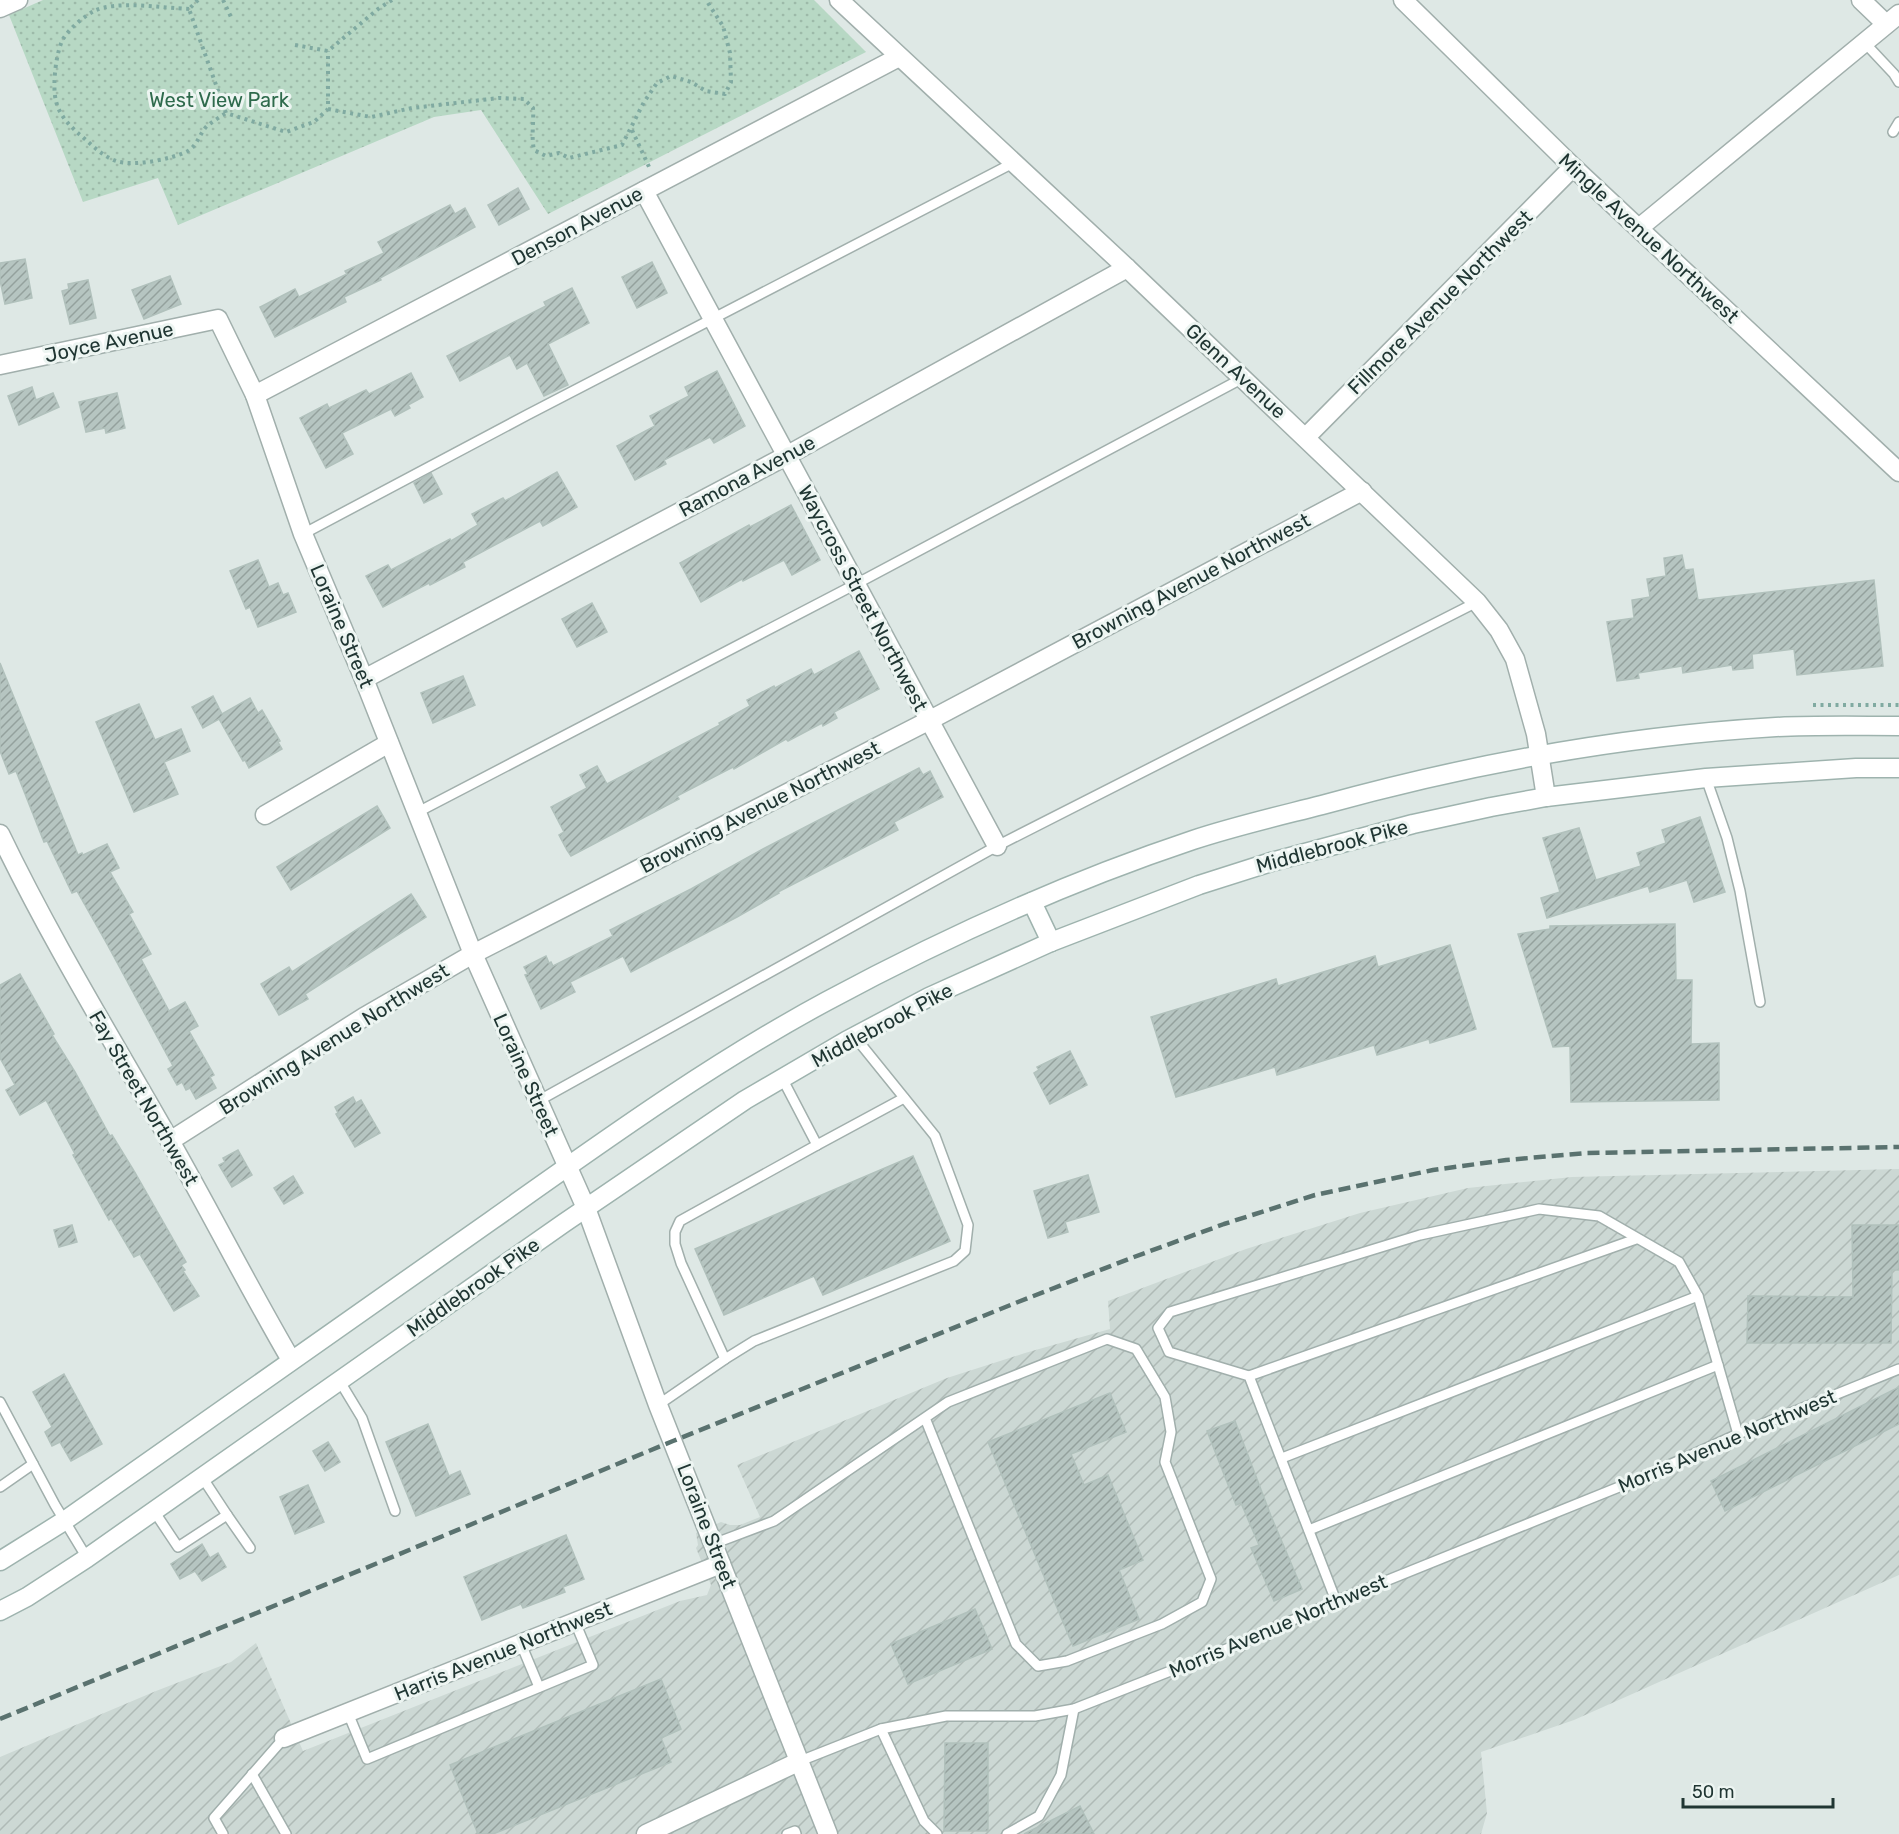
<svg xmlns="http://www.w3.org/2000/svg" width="1899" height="1834" font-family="Rubik,sans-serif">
  <defs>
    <pattern id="industrial-furrows" width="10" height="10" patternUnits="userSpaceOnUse" patternTransform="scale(1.5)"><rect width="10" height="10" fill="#ccd8d4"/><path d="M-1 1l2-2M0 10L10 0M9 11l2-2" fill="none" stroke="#afbab6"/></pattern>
    <pattern id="park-dots" width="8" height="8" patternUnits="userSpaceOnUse" patternTransform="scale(1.5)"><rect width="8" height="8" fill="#b7d8c4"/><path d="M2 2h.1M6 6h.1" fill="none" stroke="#9dbaa9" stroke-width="1.8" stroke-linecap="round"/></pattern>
    <pattern id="building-hatch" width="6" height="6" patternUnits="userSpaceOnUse" patternTransform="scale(1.5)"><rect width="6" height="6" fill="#b6c5c1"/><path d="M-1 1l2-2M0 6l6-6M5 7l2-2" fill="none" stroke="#94a19d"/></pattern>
  </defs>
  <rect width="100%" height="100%" fill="#dee8e5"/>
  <polygon fill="url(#industrial-furrows)" points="1899,1169 1899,1575 1574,1720 1481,1752 1487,1813 1481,1834 0,1834 0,1757 156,1691 231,1662 256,1643 303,1751 680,1601 707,1595 711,1585 696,1548 698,1545 696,1533 721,1522 730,1525 740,1525 760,1517 737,1465 947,1378 1025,1353 1110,1329 1108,1301 1246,1249 1360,1213 1468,1188 1572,1177"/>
  <polygon fill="url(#park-dots)" points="43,0 814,0 866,52 548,214 481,110 434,117 178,225 158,178 83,202 9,15"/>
  <g fill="url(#building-hatch)" stroke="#b1c1bc" stroke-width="1.5">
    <polygon points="518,188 529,209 499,225 488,205"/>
    <polygon points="450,205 455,214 465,208 475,227 380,278 381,280 344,297 346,302 275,337 260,307 295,289 299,297 347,274 345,271 384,253 378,242"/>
    <polygon points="25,259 32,298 5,304 0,280 0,263"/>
    <polygon points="652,262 667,293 637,308 622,277"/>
    <polygon points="170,276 181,304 144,319 132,290"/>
    <polygon points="88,280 96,318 70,324 62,291 69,289 68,284"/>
    <polygon points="572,288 589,323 548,344 568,385 544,396 527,363 517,369 510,355 460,381 447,356 546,306 544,302"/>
    <polygon points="717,371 745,426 714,443 710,437 664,460 666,464 635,480 617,446 655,426 650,416 689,396 685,387"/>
    <polygon points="411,373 423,397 408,405 410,408 395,416 391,409 342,433 353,454 326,468 300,418 327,404 329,408 366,390 369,394"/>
    <polygon points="32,387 36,400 53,393 59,407 19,425 8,396"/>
    <polygon points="117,393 125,428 106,433 105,428 86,432 79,402"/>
    <polygon points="557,472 577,507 543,526 540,521 463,562 465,567 430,585 429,583 383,607 366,576 388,565 391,570 450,539 451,541 478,525 472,514 503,498 505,501"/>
    <polygon points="431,473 442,494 424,503 414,483"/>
    <polygon points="791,505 820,560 792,575 784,560 743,581 742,579 701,602 680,563 749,525 750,527"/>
    <polygon points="1682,555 1685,570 1693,569 1698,600 1874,580 1883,666 1797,675 1794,649 1752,654 1753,668 1733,670 1732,665 1683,673 1682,666 1638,673 1639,678 1617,681 1607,622 1634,618 1632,600 1650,597 1647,579 1666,576 1664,558"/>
    <polygon points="258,560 269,587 278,583 283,595 288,593 296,612 258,627 250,607 246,609 230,571"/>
    <polygon points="592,603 607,632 577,647 562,619"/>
    <polygon points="859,651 879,689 834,712 837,718 823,726 822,723 788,741 786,739 734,769 733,767 677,796 679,799 571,856 567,850 559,835 564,832 551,807 587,788 580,775 597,766 607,784 720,725 719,723 750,706 747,700 774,686 775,688 811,669 814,675"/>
    <polygon points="0,663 78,855 82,853 83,855 107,844 119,868 110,872 133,912 129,914 151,954 141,959 169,1011 185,1002 198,1026 189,1031 214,1075 210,1077 216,1088 196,1099 190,1088 186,1090 182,1082 177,1085 168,1069 173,1066 107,944 77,891 72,893 47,841 44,842 16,771 9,774 0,751"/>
    <polygon points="463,676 475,705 433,723 421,693"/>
    <polygon points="213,696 222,714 250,698 258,713 262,710 280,741 278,742 282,749 249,768 245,760 243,761 219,719 203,728 192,707"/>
    <polygon points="139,704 155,740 181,729 190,751 164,762 178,794 134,812 96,722"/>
    <polygon points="919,768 923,775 930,771 943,797 894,822 898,830 778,892 779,893 737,917 631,972 623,956 570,982 575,992 541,1009 525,975 528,974 524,967 546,956 549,963 551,962 553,966 613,936 610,930 691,889 763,849"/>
    <polygon points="377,806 390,828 291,890 277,867"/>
    <polygon points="1700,817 1725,892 1694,902 1687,880 1650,892 1648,886 1547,918 1541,898 1560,892 1543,838 1579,828 1596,880 1641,866 1637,853 1666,843 1662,830"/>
    <polygon points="411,894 426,917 305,994 308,999 279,1015 261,984 289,967 292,972"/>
    <polygon points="1675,924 1676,980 1692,980 1691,1044 1719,1043 1719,1100 1571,1102 1570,1046 1553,1047 1518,934 1550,929 1550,926"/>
    <polygon points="1450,945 1476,1029 1430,1043 1429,1039 1377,1055 1374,1045 1277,1075 1275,1067 1176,1097 1151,1017 1276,979 1278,986 1375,956 1378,967"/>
    <polygon points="20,974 54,1034 52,1035 75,1072 110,1136 112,1135 134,1171 186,1262 181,1265 185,1270 183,1271 199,1296 174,1311 140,1254 134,1257 111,1218 109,1220 73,1155 75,1154 46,1100 20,1115 6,1090 15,1085 0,1058 0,985"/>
    <polygon points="1070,1051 1087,1085 1050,1104 1034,1073 1039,1070 1037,1067"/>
    <polygon points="353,1097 356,1103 361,1100 380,1133 355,1147 336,1114 338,1113 335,1107"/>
    <polygon points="238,1150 252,1175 232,1187 219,1165 225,1162 223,1158"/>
    <polygon points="913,1156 950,1241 823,1295 814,1276 724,1315 695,1249"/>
    <polygon points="1088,1175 1099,1212 1065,1222 1068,1232 1048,1238 1034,1191"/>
    <polygon points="293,1176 303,1193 284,1204 274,1188"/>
    <polygon points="72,1225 77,1242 59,1247 54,1230"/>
    <polygon points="1852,1225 1899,1225 1899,1270 1892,1270 1891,1343 1747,1343 1748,1296 1853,1297"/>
    <polygon points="64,1374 102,1444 71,1461 60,1442 52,1446 45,1432 52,1427 33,1392"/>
    <polygon points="1899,1387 1899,1424 1725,1511 1711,1481"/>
    <polygon points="1110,1393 1126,1432 1071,1454 1084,1485 1108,1475 1143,1560 1119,1570 1139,1619 1073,1646 988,1442"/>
    <polygon points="1235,1421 1271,1516 1302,1589 1274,1601 1251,1548 1259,1545 1241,1503 1236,1505 1207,1431"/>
    <polygon points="428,1424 449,1476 460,1471 470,1494 416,1516 386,1442"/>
    <polygon points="328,1442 340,1462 325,1471 313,1451"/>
    <polygon points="308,1485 324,1522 295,1534 280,1497"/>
    <polygon points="566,1535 584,1579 563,1587 565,1592 523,1608 521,1604 482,1620 464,1577"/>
    <polygon points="202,1544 210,1558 218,1553 226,1567 202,1581 195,1571 180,1579 171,1564"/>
    <polygon points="975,1609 992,1649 908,1684 891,1644"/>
    <polygon points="661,1679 681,1729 661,1738 671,1762 493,1834 478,1834 450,1765"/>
    <polygon points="945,1743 988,1743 988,1831 944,1831"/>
    <polygon points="1080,1806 1094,1834 1024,1834"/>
  </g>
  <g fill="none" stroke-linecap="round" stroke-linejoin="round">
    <defs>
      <g id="service">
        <polyline points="1864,42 1894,74 1899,82"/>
        <polyline points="1893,132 1899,122"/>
        <polyline points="303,534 527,415 1015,162"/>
        <polyline points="1706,778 1727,838 1740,891 1760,1002"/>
        <polyline points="416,813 856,584 1243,378"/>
        <polyline points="538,1101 997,846 1477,602"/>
        <polyline points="817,1145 904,1098"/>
        <polyline points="725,1359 754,1341 954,1261 965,1251 968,1225 935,1136 855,1037"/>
        <polyline points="1249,1376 1636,1239"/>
        <polyline points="339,1380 362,1418 395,1511"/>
        <polyline points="0,1402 55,1505 87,1558"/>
        <polyline points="658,1405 725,1359 681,1263 675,1244 675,1232 680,1221 817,1145 782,1078"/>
        <polyline points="1282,1458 1698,1296"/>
        <polyline points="0,1487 33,1464"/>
        <polyline points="154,1511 178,1547 227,1515 202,1477"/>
        <polyline points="227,1515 250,1548"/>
        <polyline points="1309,1530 1718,1365"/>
        <polyline points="713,1544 774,1521 948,1402 1107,1339 1136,1349 1165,1397 1171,1432 1165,1462 1211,1579 1202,1602 1162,1624 1067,1661 1038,1666 1016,1644 925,1418"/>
        <polyline points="1336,1601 1249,1376 1169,1352 1158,1328 1170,1312 1420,1235 1539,1209 1599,1216 1679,1262 1698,1296 1738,1434"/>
        <polyline points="521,1644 539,1687"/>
        <polyline points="348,1713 367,1759 593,1665 575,1622"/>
        <polyline points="881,1729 924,1821 937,1834"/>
        <polyline points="800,1761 881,1729 946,1716 1035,1716 1074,1709 1234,1646 1336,1601 1629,1483 1738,1434 1899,1369"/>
        <polyline points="252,1774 286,1834"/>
        <polyline points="223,1834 214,1818 284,1738"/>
        <polyline points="787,1834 795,1831 796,1834"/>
        <polyline points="1007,1834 1039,1816 1061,1775 1074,1709"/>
      </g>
      <g id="minor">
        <polyline points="839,0 1127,268 1477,602 1499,630 1515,659 1536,734 1546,797"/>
        <polyline points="1403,0 1573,167 1899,472"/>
        <polyline points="1861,0 1886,24"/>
        <polyline points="644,191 997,846"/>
        <polyline points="1639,228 1899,14"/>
        <polyline points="0,365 218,319 255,395 303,534 364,679 473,954 586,1208 658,1405 828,1834"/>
        <polyline points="255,395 899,57"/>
        <polyline points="1306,437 1573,167"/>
        <polyline points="364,679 786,456 1127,268"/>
        <polyline points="265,815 389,743"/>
        <path d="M0,834C51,940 112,1039 170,1141C211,1213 249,1288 291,1360"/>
        <polyline points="170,1141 364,1017 473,954 930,720 1362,491"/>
        <polyline points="284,1738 721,1564"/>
        <polyline points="646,1834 800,1761"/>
      </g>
      <polyline id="tertiary" points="0,8 18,0"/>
      <g id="secondary">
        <polyline points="1032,902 1051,942"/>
        <path d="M0,1561L64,1521C206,1420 349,1320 492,1220C601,1143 710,1064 827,1001C944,938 1067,882 1193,840C1235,826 1279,816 1322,805C1470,764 1622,736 1776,727C1817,725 1858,726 1899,726"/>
        <polyline points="0,1611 27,1597 87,1558 564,1223 745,1100 846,1041 929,997 1051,942 1199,885 1271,862 1413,824 1491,807 1546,797 1706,778 1856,768 1899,768"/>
      </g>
    </defs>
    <use href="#service" stroke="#a1afac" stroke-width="12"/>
    <use href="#minor" stroke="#a1afac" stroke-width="21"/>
    <use href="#tertiary" stroke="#a1afac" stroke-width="21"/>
    <use href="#secondary" stroke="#9eb3ae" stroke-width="21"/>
    <g stroke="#80aaa1" stroke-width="4" stroke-dasharray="3 4.5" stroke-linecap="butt">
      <polyline points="198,0 189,9 226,113 286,132 314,122 328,109 328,51"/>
      <polyline points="223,0 231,17"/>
      <path d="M189,9C163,8 116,0 94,11C83,17 70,28 63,39C56,52 52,86 56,101C59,115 70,126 79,134C91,144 102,156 116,161C134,167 172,159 188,151C198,145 199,134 207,126C213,121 220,117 226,113"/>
      <polyline points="295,45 328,51 378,9 392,0"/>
      <path d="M328,109L371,117L412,108L499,98L524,99L533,108C534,122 531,136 534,150L546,156L559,153L569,158L622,145L644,102L657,83L671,76L691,82L706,91L725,94L731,82L730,53L723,26L706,0"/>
      <polyline points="632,130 650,169"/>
      <polyline points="1813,705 1899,705"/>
    </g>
    <use href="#service" stroke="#fff" stroke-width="9"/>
    <use href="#minor" stroke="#fff" stroke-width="18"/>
    <use href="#tertiary" stroke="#fff" stroke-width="18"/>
    <use href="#secondary" stroke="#fff" stroke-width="18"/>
    <polyline stroke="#5a726f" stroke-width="4.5" stroke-dasharray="12 6" stroke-linecap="butt" points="0,1719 673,1441 1018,1302 1134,1257 1224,1224 1315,1195 1433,1170 1506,1160 1587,1153 1899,1147"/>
  </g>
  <g text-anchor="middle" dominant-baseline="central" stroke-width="6" stroke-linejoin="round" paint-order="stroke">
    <g font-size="20" fill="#2e6a4c" stroke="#edf5f2">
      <text x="219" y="100">West View Park</text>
    </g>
    <g font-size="20" fill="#203633" stroke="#edf5f2">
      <text transform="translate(577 226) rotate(-28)">Denson Avenue</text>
      <text transform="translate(1649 238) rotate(43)">Mingle Avenue Northwest</text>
      <text transform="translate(1440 302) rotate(-45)">Fillmore Avenue Northwest</text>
      <text transform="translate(109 342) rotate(-12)">Joyce Avenue</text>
      <text transform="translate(1236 371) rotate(43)">Glenn Avenue</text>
      <text transform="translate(747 476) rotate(-28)">Ramona Avenue</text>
      <text transform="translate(1191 581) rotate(-28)">Browning Avenue Northwest</text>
      <text transform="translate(863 598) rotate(62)">Waycross Street Northwest</text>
      <text transform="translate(342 626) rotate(67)">Loraine Street</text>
      <text transform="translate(760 807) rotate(-27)">Browning Avenue Northwest</text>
      <text transform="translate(1332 846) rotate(-15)">Middlebrook Pike</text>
      <text transform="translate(882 1025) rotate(-28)">Middlebrook Pike</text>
      <text transform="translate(334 1039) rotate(-32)">Browning Avenue Northwest</text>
      <text transform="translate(526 1075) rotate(66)">Loraine Street</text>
      <text transform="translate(144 1098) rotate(60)">Fay Street Northwest</text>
      <text transform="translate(473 1287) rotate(-35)">Middlebrook Pike</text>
      <text transform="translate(1727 1441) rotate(-23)">Morris Avenue Northwest</text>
      <text transform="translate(707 1526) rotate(69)">Loraine Street</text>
      <text transform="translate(1278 1626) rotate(-23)">Morris Avenue Northwest</text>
      <text transform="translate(503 1651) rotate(-22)">Harris Avenue Northwest</text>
    </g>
  </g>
  <path d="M1683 1798v9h150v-9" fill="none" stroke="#203633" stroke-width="3"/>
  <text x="1692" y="1798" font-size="18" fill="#203633" stroke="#edf5f2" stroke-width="4.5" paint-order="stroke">50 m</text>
</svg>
